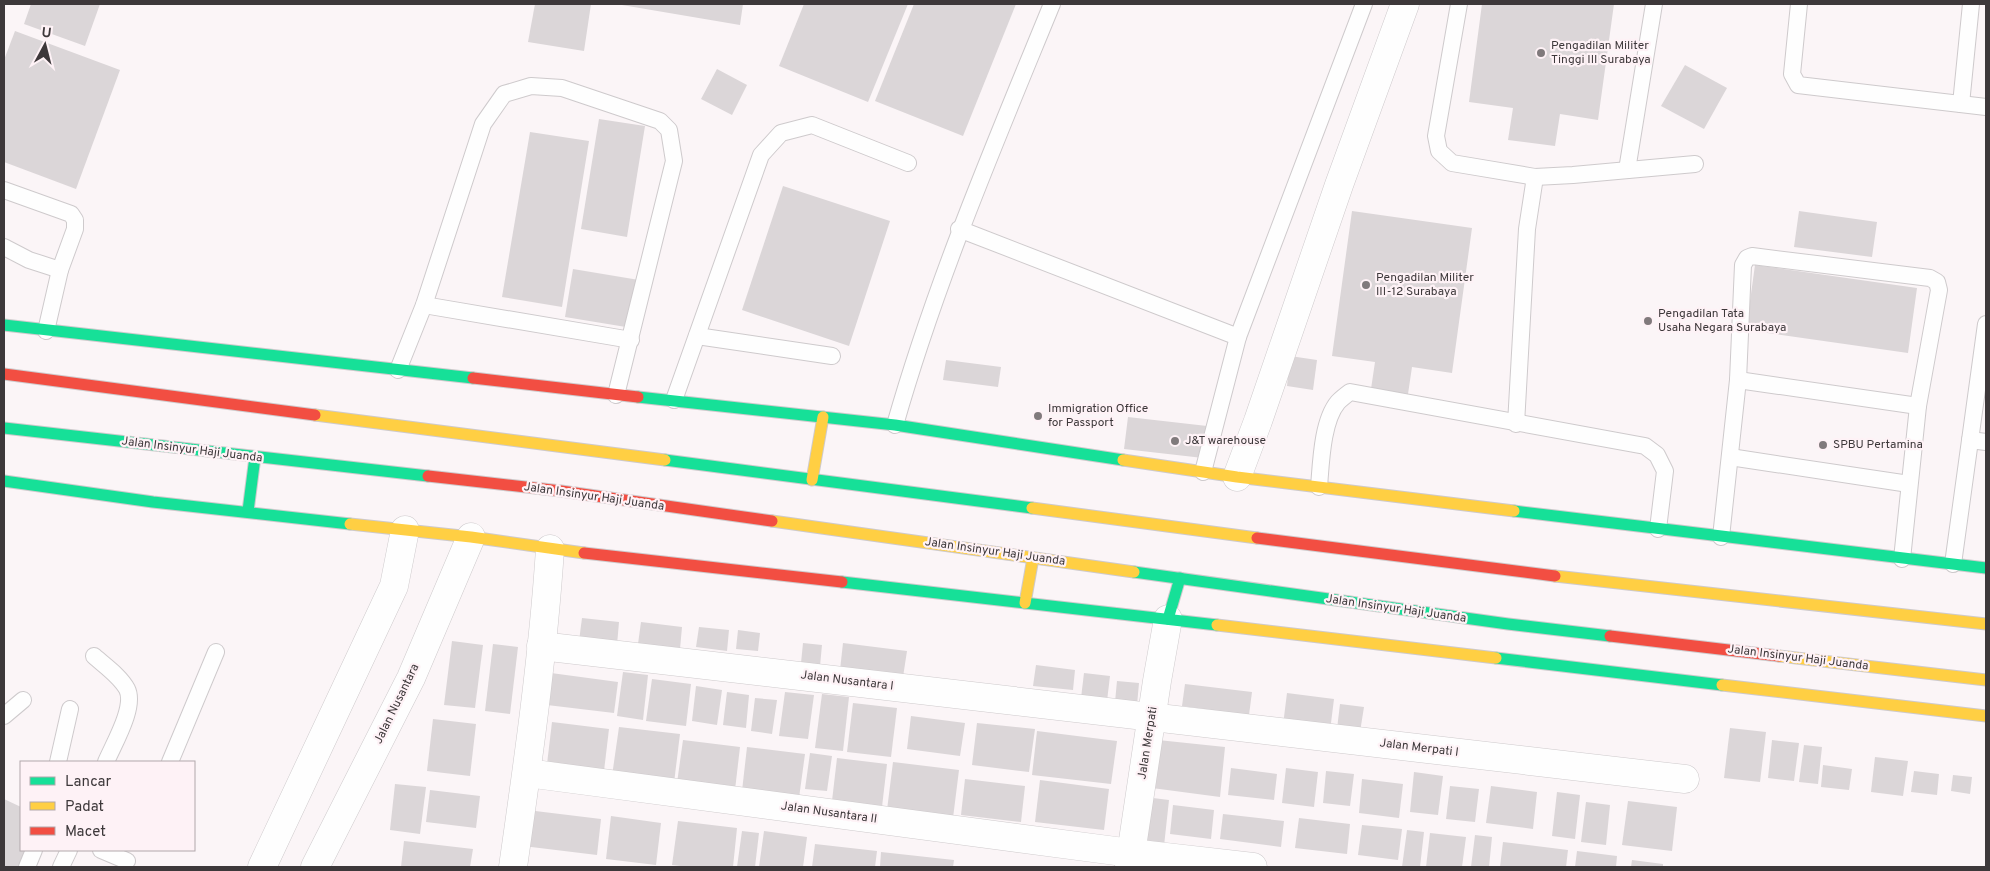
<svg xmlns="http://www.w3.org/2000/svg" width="1990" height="871" font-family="Overpass,sans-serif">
  <rect width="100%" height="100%" fill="#fbf5f7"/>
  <g fill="#dbd6d8">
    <polygon points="31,4 100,4 85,46 24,24"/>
    <polygon points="535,4 591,4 584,51 528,42"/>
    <polygon points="616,4 743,4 740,25"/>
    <polygon points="804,4 908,4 868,102 779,66"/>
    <polygon points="914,4 1016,4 963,136 875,101"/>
    <polygon points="1482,4 1614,4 1598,120 1560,114 1555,146 1508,140 1513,108 1469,102"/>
    <polygon points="15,31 120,70 76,189 4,162 4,60"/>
    <polygon points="1685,65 1727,88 1704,129 1661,106"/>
    <polygon points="717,69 747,85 732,115 701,99"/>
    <polygon points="599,119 645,126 627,237 581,229"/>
    <polygon points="530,132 589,141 562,307 502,297"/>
    <polygon points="783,186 890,221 849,346 742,310"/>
    <polygon points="1352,211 1472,228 1452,373 1412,367 1408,394 1371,389 1375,362 1332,356"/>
    <polygon points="1799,211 1877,222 1872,257 1794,247"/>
    <polygon points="1755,265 1917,288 1908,353 1746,330"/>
    <polygon points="573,269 639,280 632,328 565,317"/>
    <polygon points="1290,356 1317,360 1313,390 1287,386"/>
    <polygon points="946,360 1001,367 998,387 943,380"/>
    <polygon points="1128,417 1207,426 1203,458 1124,449"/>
    <polygon points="582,618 619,622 617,645 579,641"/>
    <polygon points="641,622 682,627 680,649 638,644"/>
    <polygon points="699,627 729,630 727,651 696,647"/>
    <polygon points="738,630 760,633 758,651 736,649"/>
    <polygon points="452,641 483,645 475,708 444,705"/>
    <polygon points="803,643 822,645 820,666 801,663"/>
    <polygon points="843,643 907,651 903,677 840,670"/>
    <polygon points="493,644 518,647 510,714 485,711"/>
    <polygon points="1036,665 1075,670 1073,690 1033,686"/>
    <polygon points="623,672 648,675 643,720 617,716"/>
    <polygon points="551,673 618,682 614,713 547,705"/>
    <polygon points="1084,673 1110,676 1107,701 1081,698"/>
    <polygon points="652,679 691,684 686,726 646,721"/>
    <polygon points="1117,681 1139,683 1137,705 1115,702"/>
    <polygon points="1185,684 1252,692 1249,715 1182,706"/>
    <polygon points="696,686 722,690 717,725 692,721"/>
    <polygon points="727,692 749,695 746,728 723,725"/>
    <polygon points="785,692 814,695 808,739 779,736"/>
    <polygon points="1287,693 1334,699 1330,731 1283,725"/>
    <polygon points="822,694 849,697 843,751 815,748"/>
    <polygon points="755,698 777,700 772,734 751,731"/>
    <polygon points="853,703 897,708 891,757 847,752"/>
    <polygon points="1340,704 1364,707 1360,732 1337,729"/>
    <polygon points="911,716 965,723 960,756 907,749"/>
    <polygon points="433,719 476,724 470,776 427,771"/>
    <polygon points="552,722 609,729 604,771 547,764"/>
    <polygon points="977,723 1035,729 1029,772 972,765"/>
    <polygon points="619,727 680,734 674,783 612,776"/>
    <polygon points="1730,728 1766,732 1760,782 1724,778"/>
    <polygon points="1037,731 1117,741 1111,784 1032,775"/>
    <polygon points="683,740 740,747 735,790 677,783"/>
    <polygon points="1158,740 1225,747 1220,797 1152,788"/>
    <polygon points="1772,740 1799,743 1794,781 1768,778"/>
    <polygon points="1804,745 1822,747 1818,784 1799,782"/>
    <polygon points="747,747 805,754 799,798 742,791"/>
    <polygon points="810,753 832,756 827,791 805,789"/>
    <polygon points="1875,757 1908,761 1903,796 1871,792"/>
    <polygon points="837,758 887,764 882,807 832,801"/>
    <polygon points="893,762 959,770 953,818 887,810"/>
    <polygon points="1823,765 1852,769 1849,790 1821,787"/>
    <polygon points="1231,768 1277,774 1274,800 1228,795"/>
    <polygon points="1286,768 1318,772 1314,807 1282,803"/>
    <polygon points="1326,771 1354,774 1350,806 1323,803"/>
    <polygon points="1914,771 1939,774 1937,795 1911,792"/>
    <polygon points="1414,772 1443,776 1438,815 1410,812"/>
    <polygon points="1953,775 1972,777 1970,794 1951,791"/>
    <polygon points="965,779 1025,786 1021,822 961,815"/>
    <polygon points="1362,779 1403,784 1399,818 1359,813"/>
    <polygon points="1040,780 1109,789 1104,830 1035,822"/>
    <polygon points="395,784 426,787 420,834 390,830"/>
    <polygon points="1450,786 1479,789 1475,822 1446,819"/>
    <polygon points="1491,786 1537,792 1533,829 1486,823"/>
    <polygon points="430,790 480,796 476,828 426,822"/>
    <polygon points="1557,792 1580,795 1575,839 1552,836"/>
    <polygon points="1145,797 1169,800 1164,846 1139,843"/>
    <polygon points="4,799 21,807 21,850 29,850 21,867 4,867"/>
    <polygon points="1628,801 1677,807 1672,851 1622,845"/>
    <polygon points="1586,802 1610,805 1606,845 1581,842"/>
    <polygon points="1173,805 1214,810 1211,839 1170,834"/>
    <polygon points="527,810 601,819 597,855 523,846"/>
    <polygon points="1223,814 1284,821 1281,847 1220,839"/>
    <polygon points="611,816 661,823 656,865 606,859"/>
    <polygon points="1299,818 1350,824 1347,854 1295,848"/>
    <polygon points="678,821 737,828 733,867 689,867 672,865"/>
    <polygon points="1362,825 1402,829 1398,860 1358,855"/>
    <polygon points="1407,830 1424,832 1420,867 1402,867"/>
    <polygon points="742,831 759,833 755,867 737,867"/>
    <polygon points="764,831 807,837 803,867 759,867"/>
    <polygon points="1430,833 1466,837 1462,867 1426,867"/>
    <polygon points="1475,835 1492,837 1489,867 1471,867"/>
    <polygon points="404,841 473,849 470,867 401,867"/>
    <polygon points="1503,842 1568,850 1566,867 1500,867"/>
    <polygon points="815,844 877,851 875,867 812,867"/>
    <polygon points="1577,851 1617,856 1616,867 1575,867"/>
    <polygon points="881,852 954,860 953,867 880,867"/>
    <polygon points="1632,860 1663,864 1663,867 1631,867"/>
  </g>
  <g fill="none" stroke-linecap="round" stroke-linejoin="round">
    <defs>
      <g id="lane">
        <polyline points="1459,4 1436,136 1439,151 1452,163 1535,177 1573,175 1695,164"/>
        <polyline points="1799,4 1792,74 1798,85 1986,107"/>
        <polyline points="1961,104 1971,4"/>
        <polyline points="1627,170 1654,4"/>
        <polyline points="4,190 71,214 75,220 75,229 60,270 46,331"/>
        <polyline points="959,229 1238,337"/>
        <polyline points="4,247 29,260 60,270"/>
        <polyline points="424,305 631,340"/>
        <polyline points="697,336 832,356"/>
        <polyline points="398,370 424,305 483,124 504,94 531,86 562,88 660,121 669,130 674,161 616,395"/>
        <polyline points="1738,380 1918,406"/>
        <polyline points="674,400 761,155 781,133 812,125 908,163"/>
        <polyline points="1516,424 1527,229 1535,177"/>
        <path d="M895,425C936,281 995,143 1052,4"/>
        <polyline points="1970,440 1986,442"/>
        <polyline points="1730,457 1909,484"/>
        <polyline points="1203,472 1238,337 1364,4"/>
        <path d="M1319,487C1321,463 1322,421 1338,402C1341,399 1346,395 1350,392L1645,446L1657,455L1665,471L1658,529"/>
        <polyline points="1721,537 1738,380 1743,265 1747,258 1752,256 1930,278 1937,282 1939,290 1918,406 1902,559"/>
        <polyline points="1953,564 1986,324"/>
        <path d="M94,656C105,666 120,676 127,689C136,707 113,745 106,762"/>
        <polyline points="4,716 23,700"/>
        <polyline points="58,762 70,709"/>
        <polyline points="170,762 216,652"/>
        <polyline points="101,850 127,861"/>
        <polyline points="27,867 34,850"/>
        <polyline points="61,867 69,850"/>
      </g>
      <g id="street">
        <polyline points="1237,477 1258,421 1339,185 1405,4"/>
        <polyline points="541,646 1685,779"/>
        <polyline points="527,773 1131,853 1253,867"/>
        <polyline points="262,867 394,586 405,530"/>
        <polyline points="315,867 411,678 471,537"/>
        <path d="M513,867C528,762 543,656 550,549"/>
        <polyline points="1129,867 1157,681 1168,619"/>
      </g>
      <g id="fast">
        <polyline points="4,325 473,378"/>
        <polyline points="638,397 895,425 1123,460"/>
        <polyline points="4,428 428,476"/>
        <polyline points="665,460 1032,508"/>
        <polyline points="4,481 153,502 350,524"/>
        <polyline points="248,511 255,457"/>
        <polyline points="1514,511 1986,568"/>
        <polyline points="1134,572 1508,624 1610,636"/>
        <polyline points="842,582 1217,625"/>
        <polyline points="1168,619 1180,578"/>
        <polyline points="1496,658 1722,685"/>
      </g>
      <g id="slow">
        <polyline points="315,415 665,460"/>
        <polyline points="1123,460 1237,477 1514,511"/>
        <polyline points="812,480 823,417"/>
        <polyline points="1032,508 1257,538"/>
        <polyline points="772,521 1134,572"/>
        <polyline points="350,524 471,537 584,553"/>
        <polyline points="1555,576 1986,624"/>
        <polyline points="1025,603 1033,558"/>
        <polyline points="1217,625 1496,658"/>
        <polyline points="1779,656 1986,680"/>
        <polyline points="1722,685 1986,716"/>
      </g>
      <g id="jam">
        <polyline points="4,374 315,415"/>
        <polyline points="473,378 638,397"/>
        <polyline points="428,476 561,491 772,521"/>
        <polyline points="1257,538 1555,576"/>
        <polyline points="584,553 842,582"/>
        <polyline points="1610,636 1779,656"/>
      </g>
    </defs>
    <use href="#lane" stroke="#cecacc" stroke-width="18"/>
    <use href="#street" stroke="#cecacc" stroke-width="29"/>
    <use href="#fast" stroke="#cecacc" stroke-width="13"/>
    <use href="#slow" stroke="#cecacc" stroke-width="13"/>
    <use href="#jam" stroke="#cecacc" stroke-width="13"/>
    <use href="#lane" stroke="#fefefe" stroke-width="16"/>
    <use href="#street" stroke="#fefefe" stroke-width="28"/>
    <use href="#fast" stroke="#16e098" stroke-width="11"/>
    <use href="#slow" stroke="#ffcf43" stroke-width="11"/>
    <use href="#jam" stroke="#f24e42" stroke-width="11"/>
  </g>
  <g fill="#807a7c" stroke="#fef2f6" stroke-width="2">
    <circle cx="1541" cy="53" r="5"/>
    <circle cx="1366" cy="285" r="5"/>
    <circle cx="1648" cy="321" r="5"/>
    <circle cx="1038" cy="416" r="5"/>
    <circle cx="1175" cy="441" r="5"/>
    <circle cx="1823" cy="445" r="5"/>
  </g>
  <g text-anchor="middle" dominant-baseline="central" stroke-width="4.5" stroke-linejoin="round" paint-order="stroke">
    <g font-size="12" fill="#3d383a" stroke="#fef2f6" text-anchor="start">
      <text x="1551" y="46">Pengadilan Militer<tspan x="1551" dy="14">Tinggi III Surabaya</tspan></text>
      <text x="1376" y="278">Pengadilan Militer<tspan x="1376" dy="14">III-12 Surabaya</tspan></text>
      <text x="1658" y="314">Pengadilan Tata<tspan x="1658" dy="14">Usaha Negara Surabaya</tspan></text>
      <text x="1048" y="409">Immigration Office<tspan x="1048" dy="14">for Passport</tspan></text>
      <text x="1185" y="441">J&amp;T warehouse</text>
      <text x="1833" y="445">SPBU Pertamina</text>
    </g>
    <g font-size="12" fill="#3d383a" stroke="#fef2f6">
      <text transform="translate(192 450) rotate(7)">Jalan Insinyur Haji Juanda</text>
      <text transform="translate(594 497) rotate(8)">Jalan Insinyur Haji Juanda</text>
      <text transform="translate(995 552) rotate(8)">Jalan Insinyur Haji Juanda</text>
      <text transform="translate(1396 609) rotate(8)">Jalan Insinyur Haji Juanda</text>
      <text transform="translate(1798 658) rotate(7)">Jalan Insinyur Haji Juanda</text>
      <text transform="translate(847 681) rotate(7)">Jalan Nusantara I</text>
      <text transform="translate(397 704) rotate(-64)">Jalan Nusantara</text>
      <text transform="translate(1148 743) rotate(-81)">Jalan Merpati</text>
      <text transform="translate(1419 748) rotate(7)">Jalan Merpati I</text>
      <text transform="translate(829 813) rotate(8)">Jalan Nusantara II</text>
    </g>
  </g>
  <rect width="1990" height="871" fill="none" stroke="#3d383a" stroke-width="10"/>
  <rect x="20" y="761" width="175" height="90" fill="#fef2f6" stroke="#b1a8ab"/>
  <rect x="30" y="777" width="25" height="8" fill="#16e098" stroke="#b1a8ab"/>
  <text x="65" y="786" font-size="15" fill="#3d383a">Lancar</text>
  <rect x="30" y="802" width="25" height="8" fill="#ffcf43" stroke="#b1a8ab"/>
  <text x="65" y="811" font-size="15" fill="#3d383a">Padat</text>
  <rect x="30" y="827" width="25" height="8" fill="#f24e42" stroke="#b1a8ab"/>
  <text x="65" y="836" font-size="15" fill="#3d383a">Macet</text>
  <g transform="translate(45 45) rotate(7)" stroke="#fef2f6" stroke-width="4" paint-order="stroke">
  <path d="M0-4L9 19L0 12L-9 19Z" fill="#3d383a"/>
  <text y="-8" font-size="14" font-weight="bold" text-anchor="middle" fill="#3d383a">U</text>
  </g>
</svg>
